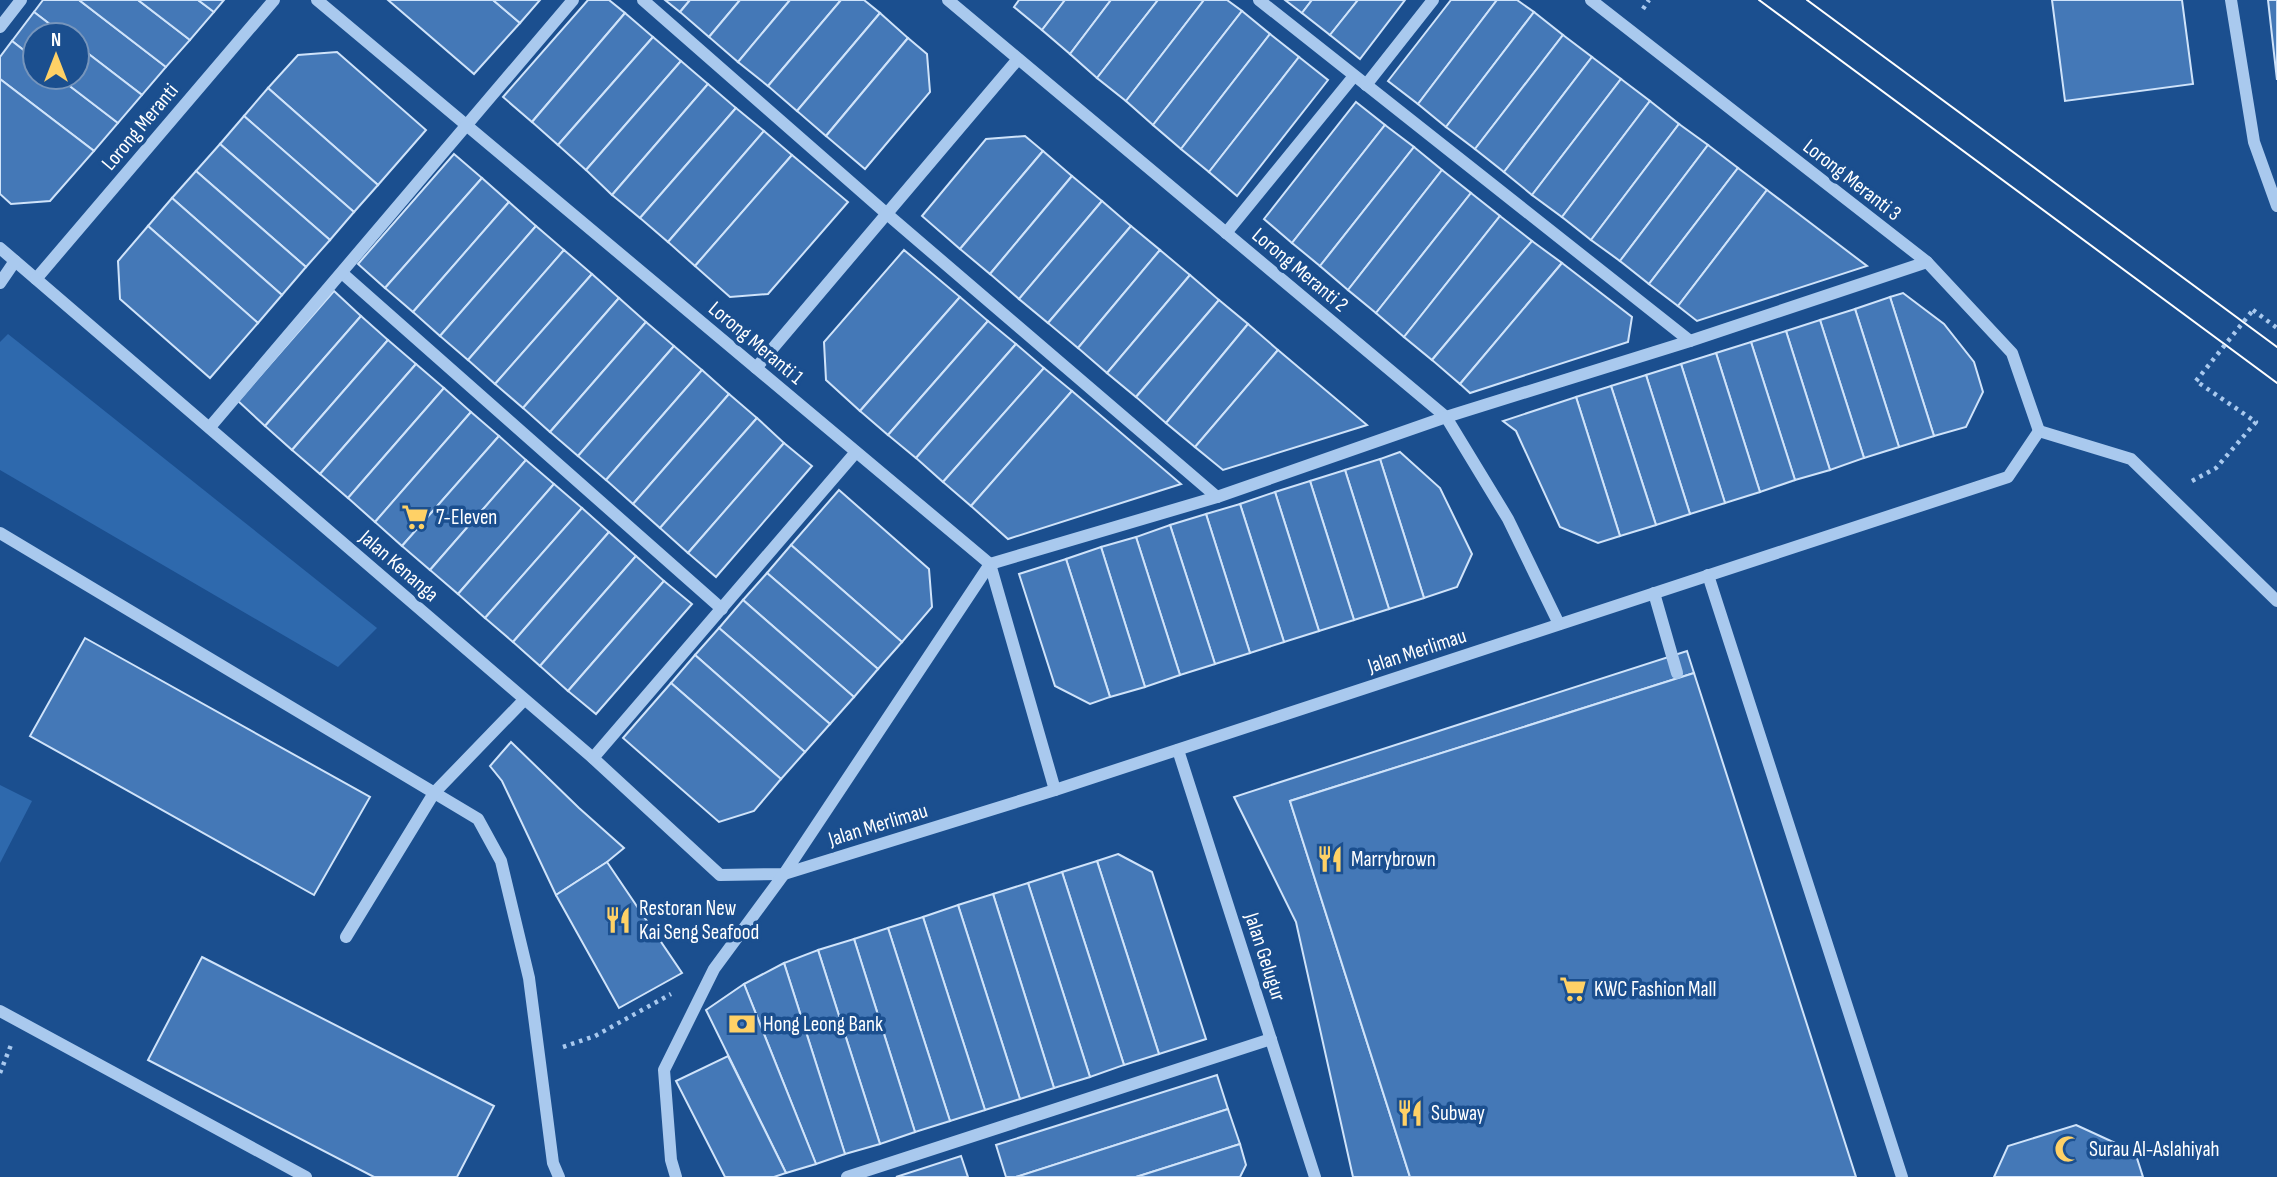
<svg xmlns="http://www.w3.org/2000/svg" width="2277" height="1177" font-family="'Sofia Sans Condensed',sans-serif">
  <rect width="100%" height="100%" fill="#1b4f8f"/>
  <g fill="#2e69ad">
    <polygon points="8,334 377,628 338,667 0,470 0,342"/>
    <polygon points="0,785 32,801 0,863"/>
  </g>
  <g fill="#4478b7" stroke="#cfe3fa" stroke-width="2">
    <polygon points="43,0 79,0 166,67 142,95 77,45 77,35 64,35 34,12"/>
    <polygon points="79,0 138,0 190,40 166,67"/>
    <polygon points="138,0 198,0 214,12 190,40"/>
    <polygon points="198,0 224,0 214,12"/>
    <polygon points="388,0 493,0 520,23 474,74"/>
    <polygon points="493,0 540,0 520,23"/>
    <polygon points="588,0 609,0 625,13 532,122 503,97"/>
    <polygon points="665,0 690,0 680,12"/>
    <polygon points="690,0 740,0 709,37 680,12"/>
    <polygon points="740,0 790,0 738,62 709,37"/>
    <polygon points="790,0 841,0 768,86 738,62"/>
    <polygon points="841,0 864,0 880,13 797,111 768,86"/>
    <polygon points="1019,0 1065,0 1042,30 1014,7"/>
    <polygon points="1065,0 1111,0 1070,54 1042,30"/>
    <polygon points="1111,0 1158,0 1097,78 1070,54"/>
    <polygon points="1158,0 1204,0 1126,101 1097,78"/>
    <polygon points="1204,0 1227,0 1242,11 1153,125 1126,101"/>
    <polygon points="1285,0 1312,0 1302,13"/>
    <polygon points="1312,0 1358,0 1330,35 1302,13"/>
    <polygon points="1358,0 1405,0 1360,59 1330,35"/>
    <polygon points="1451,0 1497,0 1418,104 1388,81"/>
    <polygon points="1497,0 1517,0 1534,12 1446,127 1418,104"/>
    <polygon points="2052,0 2182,0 2193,84 2065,101"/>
    <polygon points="2268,0 2277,0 2277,80"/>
    <polygon points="1242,11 1270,34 1181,149 1153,125"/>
    <polygon points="34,12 64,35 35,35 35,59 12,41"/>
    <polygon points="1534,12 1563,35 1475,149 1446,127"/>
    <polygon points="625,13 653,37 558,145 532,122"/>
    <polygon points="880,13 908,38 826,136 797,111"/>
    <polygon points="1270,34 1299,57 1209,172 1181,149"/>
    <polygon points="1563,35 1592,57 1504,172 1475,149"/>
    <polygon points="653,37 681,61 586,170 558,145"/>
    <polygon points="908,38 927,54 930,92 865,169 826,136"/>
    <polygon points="12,41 35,59 35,77 58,77 118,123 94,151 0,79 0,57"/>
    <polygon points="77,45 142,95 118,123 58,77 77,77"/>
    <polygon points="337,52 426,130 378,185 268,88 298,55"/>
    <polygon points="1299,57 1328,80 1237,196 1209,172"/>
    <polygon points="1592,57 1621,79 1532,195 1504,172"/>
    <polygon points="681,61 708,84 612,195 586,170"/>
    <polygon points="0,79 94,151 50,201 11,204 0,194"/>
    <polygon points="1621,79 1650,101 1562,217 1532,195"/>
    <polygon points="708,84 736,108 640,218 612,195"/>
    <polygon points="268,88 378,185 354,212 244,116"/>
    <polygon points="1650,101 1679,124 1591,240 1562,217"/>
    <polygon points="1356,102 1385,125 1292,243 1264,219"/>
    <polygon points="736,108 764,131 668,242 640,218"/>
    <polygon points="244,116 354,212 330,240 220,144"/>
    <polygon points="1679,124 1708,145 1620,261 1591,240"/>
    <polygon points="1385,125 1414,147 1320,266 1292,243"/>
    <polygon points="764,131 792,155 695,266 668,242"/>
    <polygon points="1025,136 1043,151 960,249 922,216 986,139"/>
    <polygon points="220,144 330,240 306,267 196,171"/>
    <polygon points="1708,145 1738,168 1649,284 1620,261"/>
    <polygon points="1414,147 1442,170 1348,290 1320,266"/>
    <polygon points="1043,151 1072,176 990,274 960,249"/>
    <polygon points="454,154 482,178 385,288 358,264"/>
    <polygon points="792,155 848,202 768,294 730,297 695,266"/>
    <polygon points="1738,168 1767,190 1678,306 1649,284"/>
    <polygon points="1442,170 1471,193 1376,313 1348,290"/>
    <polygon points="196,171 306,267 282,295 172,198"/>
    <polygon points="1072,176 1102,201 1019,299 990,274"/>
    <polygon points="482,178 509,202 413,312 385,288"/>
    <polygon points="1767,190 1867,266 1697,321 1678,306"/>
    <polygon points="1471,193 1500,216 1404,337 1376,313"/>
    <polygon points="172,198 282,295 258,323 148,226"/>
    <polygon points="1102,201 1131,226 1048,323 1019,299"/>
    <polygon points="509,202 536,226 440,336 413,312"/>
    <polygon points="1500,216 1532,241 1432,360 1404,337"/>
    <polygon points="148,226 258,323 210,378 120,299 118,261"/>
    <polygon points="536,226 564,250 468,360 440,336"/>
    <polygon points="1131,226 1160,250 1078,348 1048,323"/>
    <polygon points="1532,241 1562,263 1460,384 1432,360"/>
    <polygon points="564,250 592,274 495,384 468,360"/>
    <polygon points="904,250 960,297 860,411 826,380 824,342"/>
    <polygon points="1160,250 1190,275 1107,373 1078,348"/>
    <polygon points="1562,263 1632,317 1628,342 1470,393 1460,384"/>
    <polygon points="592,274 619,298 523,408 495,384"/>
    <polygon points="1190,275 1219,300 1136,397 1107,373"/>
    <polygon points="334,291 361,316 265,426 238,401"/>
    <polygon points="1903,293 1944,324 1974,362 1983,392 1966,427 1934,436 1890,297"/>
    <polygon points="960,297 988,321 888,435 860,411"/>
    <polygon points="1890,297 1934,436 1899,447 1855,309"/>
    <polygon points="619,298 646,322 550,432 523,408"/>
    <polygon points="1219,300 1248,324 1166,423 1136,397"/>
    <polygon points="1855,309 1899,447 1864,458 1820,320"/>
    <polygon points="361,316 388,340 292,450 265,426"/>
    <polygon points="1820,320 1864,458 1830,470 1786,331"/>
    <polygon points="988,321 1016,344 916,458 888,435"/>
    <polygon points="646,322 674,346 578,456 550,432"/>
    <polygon points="1248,324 1278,350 1195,447 1166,423"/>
    <polygon points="1786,331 1830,470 1795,480 1751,342"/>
    <polygon points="388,340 416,364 320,474 292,450"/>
    <polygon points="1751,342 1795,480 1760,492 1716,353"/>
    <polygon points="1016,344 1044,368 943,482 916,458"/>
    <polygon points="674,346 702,370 606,480 578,456"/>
    <polygon points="1278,350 1367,425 1223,470 1195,447"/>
    <polygon points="1716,353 1760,492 1725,503 1681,364"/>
    <polygon points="416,364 444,388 348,498 320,474"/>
    <polygon points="1681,364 1725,503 1690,514 1646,375"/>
    <polygon points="1044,368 1072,391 971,506 943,482"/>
    <polygon points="702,370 729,394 633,504 606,480"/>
    <polygon points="1646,375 1690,514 1656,525 1611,386"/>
    <polygon points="1611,386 1656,525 1620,536 1576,397"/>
    <polygon points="444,388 471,412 375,522 348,498"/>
    <polygon points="1072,391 1181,484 1008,539 971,506"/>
    <polygon points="729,394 757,418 660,528 633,504"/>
    <polygon points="1576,397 1620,536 1598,543 1560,527 1516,431 1503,421"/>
    <polygon points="471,412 499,436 402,546 375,522"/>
    <polygon points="757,418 784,443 688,553 660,528"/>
    <polygon points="499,436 526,460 430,570 402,546"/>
    <polygon points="784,443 812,466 716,577 688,553"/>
    <polygon points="1400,452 1440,488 1472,554 1457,587 1424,598 1380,459"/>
    <polygon points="1380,459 1424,598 1389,609 1345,470"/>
    <polygon points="526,460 554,484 458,594 430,570"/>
    <polygon points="1345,470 1389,609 1354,620 1310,481"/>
    <polygon points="1310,481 1354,620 1319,631 1275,492"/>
    <polygon points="554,484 582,508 485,618 458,594"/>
    <polygon points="839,490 929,569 932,607 902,642 791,545"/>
    <polygon points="1275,492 1319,631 1284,642 1240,504"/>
    <polygon points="1240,504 1284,642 1250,653 1206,514"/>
    <polygon points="582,508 609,532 513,642 485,618"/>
    <polygon points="1206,514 1250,653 1215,664 1170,525"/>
    <polygon points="1170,525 1215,664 1180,675 1136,537"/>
    <polygon points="609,532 636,556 540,666 513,642"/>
    <polygon points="1136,537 1180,675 1145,687 1101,547"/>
    <polygon points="791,545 902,642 878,669 767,573"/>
    <polygon points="1101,547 1145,687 1110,697 1066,559"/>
    <polygon points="636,556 664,581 568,691 540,666"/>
    <polygon points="1066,559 1110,697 1090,704 1055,686 1019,574"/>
    <polygon points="767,573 878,669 854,697 743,600"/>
    <polygon points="664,581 692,604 596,714 568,691"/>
    <polygon points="743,600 854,697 830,724 719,628"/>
    <polygon points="719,628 830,724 805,752 695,655"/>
    <polygon points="85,638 370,797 314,895 30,736"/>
    <polygon points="1687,651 1694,673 1290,801 1410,1177 1353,1177 1296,922 1234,797"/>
    <polygon points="695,655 805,752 781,779 671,683"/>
    <polygon points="1694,673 1856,1177 1410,1177 1290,801"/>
    <polygon points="671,683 781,779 754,811 719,822 623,738"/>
    <polygon points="511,742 579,808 624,848 607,862 556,895 502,781 490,766"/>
    <polygon points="1118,854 1152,872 1206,1039 1159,1054 1097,861"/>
    <polygon points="1097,861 1159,1054 1124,1065 1062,872"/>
    <polygon points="607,862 682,973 619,1008 556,895"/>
    <polygon points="1062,872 1124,1065 1090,1077 1028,883"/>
    <polygon points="1028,883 1090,1077 1054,1088 993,894"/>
    <polygon points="993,894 1054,1088 1020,1099 958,905"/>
    <polygon points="958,905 1020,1099 985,1110 923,917"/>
    <polygon points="923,917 985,1110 950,1121 888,928"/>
    <polygon points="888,928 950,1121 915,1132 854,939"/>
    <polygon points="854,939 915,1132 880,1144 818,950"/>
    <polygon points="818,950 880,1144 845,1154 784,963"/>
    <polygon points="202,957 494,1106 457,1177 374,1177 148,1060"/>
    <polygon points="784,963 845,1154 816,1164 744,984"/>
    <polygon points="744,984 816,1164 786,1173 706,1010"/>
    <polygon points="728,1056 786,1173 774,1177 725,1177 676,1081"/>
    <polygon points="1217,1075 1228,1109 1016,1177 1006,1177 996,1145"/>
    <polygon points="1228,1109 1240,1144 1136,1177 1016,1177"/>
    <polygon points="2076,1125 2135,1152 2143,1177 1994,1177 2008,1146"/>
    <polygon points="1240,1144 1246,1165 1240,1177 1136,1177"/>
    <polygon points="961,1156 968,1177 896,1177"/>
  </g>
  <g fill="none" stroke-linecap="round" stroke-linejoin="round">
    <g stroke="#a9c9ee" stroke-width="4.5" stroke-dasharray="3.5 5" stroke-linecap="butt">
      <polyline points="1643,9 1649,0"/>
      <polyline points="2253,310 2277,328"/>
      <polyline points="2192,481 2216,468 2256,422 2196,381"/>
      <polyline points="563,1047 595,1036 671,994"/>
      <polyline points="0,1073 11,1045"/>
    </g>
    <g stroke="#a9c9ee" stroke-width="12">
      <polyline points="317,0 990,564 1055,790"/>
      <polyline points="643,0 887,214 1217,497"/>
      <polyline points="948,0 1446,417 1508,519 1559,624"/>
      <polyline points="1259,0 1690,341"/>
      <polyline points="1591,0 1927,262 2012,353 2039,431"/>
      <polyline points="2231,0 2254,142 2277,206"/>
      <polyline points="0,27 21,0"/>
      <polyline points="1366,85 1433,0"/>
      <polyline points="1226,233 1354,76"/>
      <polyline points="0,248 593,758 720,875 784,874 1055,790 2008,477 2039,431"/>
      <polyline points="342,273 722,609"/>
      <polyline points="36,279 274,0"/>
      <polyline points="0,283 15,261"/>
      <polyline points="756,368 1018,59"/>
      <polyline points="210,427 573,0"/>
      <polyline points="2039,431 2131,459 2277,601"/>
      <polyline points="0,533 478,819 501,861 529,978 553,1163 559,1177"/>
      <polyline points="1708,575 1902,1177"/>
      <polyline points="1654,593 1677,673"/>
      <polyline points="1178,750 1315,1177"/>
      <polyline points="593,758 856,452"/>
      <polyline points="346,937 434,793 524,700"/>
      <polyline points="0,1011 306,1177"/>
      <polyline points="676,1177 671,1160 664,1070 714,969 784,874 990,564 1217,497 1446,417 1690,341 1927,262"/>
      <polyline points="847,1177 1271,1039"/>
    </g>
    <g stroke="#fff" stroke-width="2">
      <polyline points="1759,0 2277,383"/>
      <polyline points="1807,0 2277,347"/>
    </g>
    <polyline stroke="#a9c9ee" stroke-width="4.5" stroke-dasharray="3.5 5" stroke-linecap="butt" points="2196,381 2253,310"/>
  </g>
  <defs>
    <symbol id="supermarket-bare" viewBox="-9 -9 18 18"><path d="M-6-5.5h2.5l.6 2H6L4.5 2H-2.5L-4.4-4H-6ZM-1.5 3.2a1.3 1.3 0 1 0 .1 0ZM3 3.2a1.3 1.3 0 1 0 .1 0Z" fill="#ffd166" stroke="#1b4f8f" stroke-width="2.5" paint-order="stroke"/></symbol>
    <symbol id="restaurant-bare" viewBox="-9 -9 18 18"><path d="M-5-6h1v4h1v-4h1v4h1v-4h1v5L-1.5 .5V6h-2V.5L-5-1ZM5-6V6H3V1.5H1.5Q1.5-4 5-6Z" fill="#ffd166" stroke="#1b4f8f" stroke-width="2.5" paint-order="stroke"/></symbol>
    <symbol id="bank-bare" viewBox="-9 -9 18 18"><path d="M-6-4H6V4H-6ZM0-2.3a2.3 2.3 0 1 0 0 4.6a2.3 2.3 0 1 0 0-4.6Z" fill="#ffd166" stroke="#1b4f8f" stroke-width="2.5" paint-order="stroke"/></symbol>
    <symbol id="mosque-bare" viewBox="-9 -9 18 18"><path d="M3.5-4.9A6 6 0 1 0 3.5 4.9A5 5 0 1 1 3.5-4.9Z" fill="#ffd166" stroke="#1b4f8f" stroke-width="2.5" paint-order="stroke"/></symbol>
  </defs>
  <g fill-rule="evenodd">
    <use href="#supermarket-bare" x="396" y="498" width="38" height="38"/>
    <use href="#restaurant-bare" x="1311" y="840" width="38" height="38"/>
    <use href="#restaurant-bare" x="599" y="901" width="38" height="38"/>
    <use href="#supermarket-bare" x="1554" y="970" width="38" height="38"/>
    <use href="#bank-bare" x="723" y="1005" width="38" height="38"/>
    <use href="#restaurant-bare" x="1391" y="1094" width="38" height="38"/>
    <use href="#mosque-bare" x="2049" y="1130" width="38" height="38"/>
  </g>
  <g text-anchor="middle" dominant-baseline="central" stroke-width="7" stroke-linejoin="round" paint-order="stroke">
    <g font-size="21" fill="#fff" stroke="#1b4f8f">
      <text transform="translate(140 127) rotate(-50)">Lorong Meranti</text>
      <text transform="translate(1852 180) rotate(38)">Lorong Meranti 3</text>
      <text transform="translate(1300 270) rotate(40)">Lorong Meranti 2</text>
      <text transform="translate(756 343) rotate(40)">Lorong Meranti 1</text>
      <text transform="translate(399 566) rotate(41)">Jalan Kenanga</text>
      <text transform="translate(1417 651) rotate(-18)">Jalan Merlimau</text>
      <text transform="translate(878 825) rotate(-17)">Jalan Merlimau</text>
      <text transform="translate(1265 957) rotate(72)">Jalan Gelugur</text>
    </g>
    <g font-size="21" fill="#fff" stroke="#1b4f8f" text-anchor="start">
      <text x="436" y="517">7-Eleven</text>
      <text x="1351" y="859">Marrybrown</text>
      <text x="639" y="908">Restoran New<tspan x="639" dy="24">Kai Seng Seafood</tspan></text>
      <text x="1594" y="989">KWC Fashion Mall</text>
      <text x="763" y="1024">Hong Leong Bank</text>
      <text x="1431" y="1113">Subway</text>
      <text x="2089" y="1149">Surau Al-Aslahiyah</text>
    </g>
  </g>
  <g transform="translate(56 56)"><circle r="33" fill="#1b4f8f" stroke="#7695bc" stroke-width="2"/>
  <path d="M0-5L12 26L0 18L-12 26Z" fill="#ffd166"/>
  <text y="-10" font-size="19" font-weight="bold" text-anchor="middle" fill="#ffffff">N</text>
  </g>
</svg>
